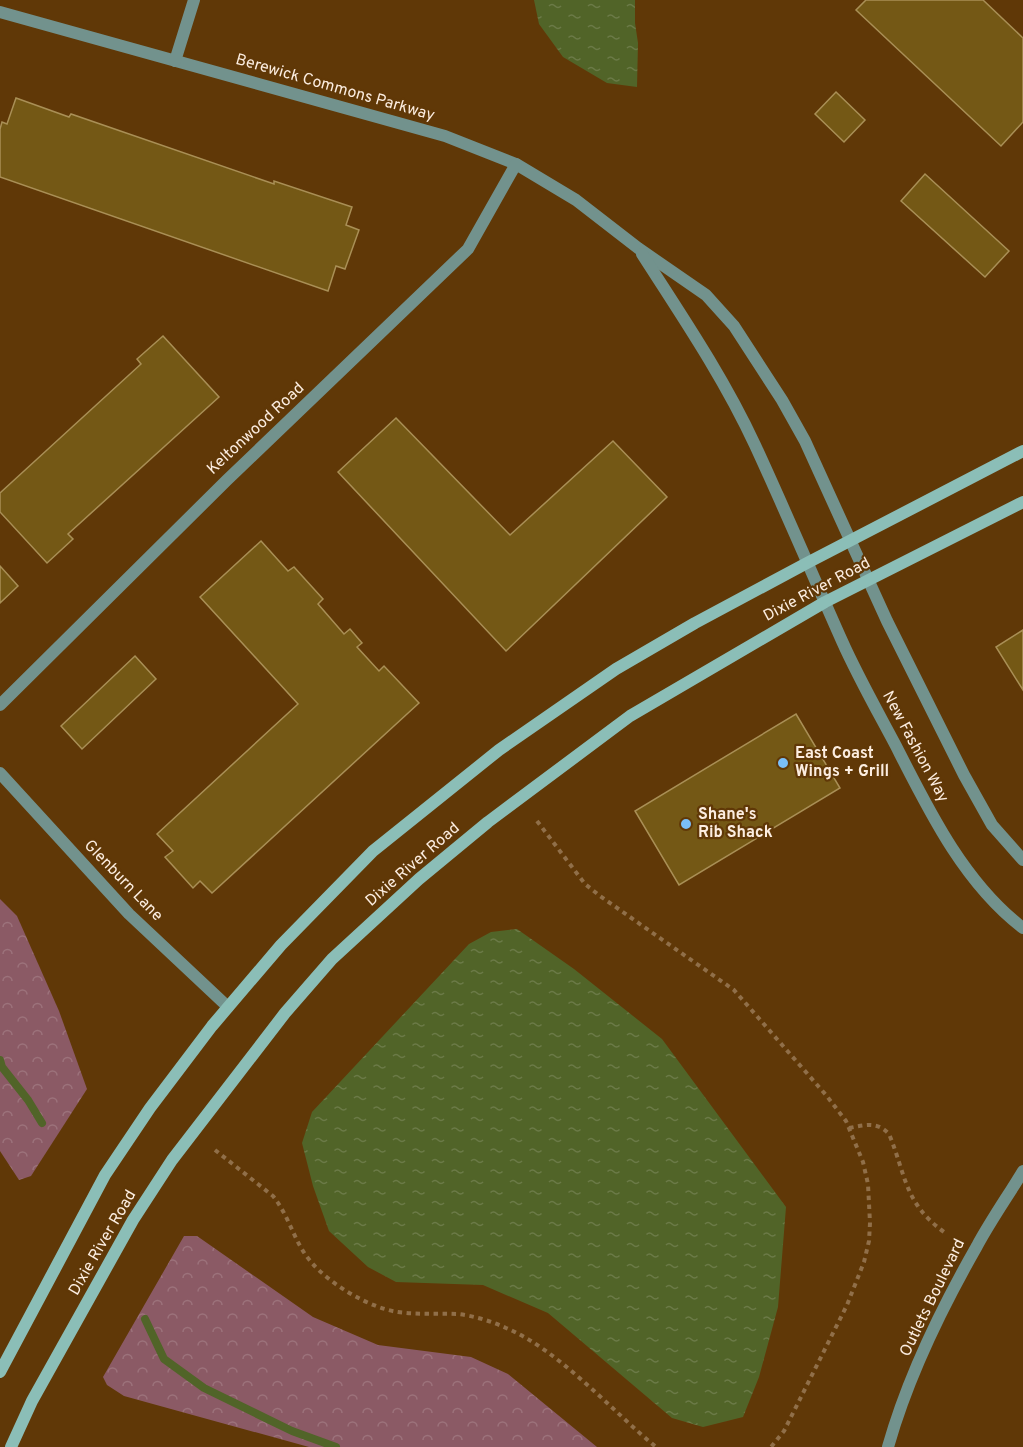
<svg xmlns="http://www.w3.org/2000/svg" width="1023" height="1447" font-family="Overpass,sans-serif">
  <defs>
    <pattern id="forest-crowns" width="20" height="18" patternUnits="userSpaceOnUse" patternTransform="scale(1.5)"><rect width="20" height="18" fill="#8b5a65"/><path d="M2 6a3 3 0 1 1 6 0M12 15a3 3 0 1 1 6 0" fill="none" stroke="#9c727b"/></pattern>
    <pattern id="water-ripples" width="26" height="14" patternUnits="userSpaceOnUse" patternTransform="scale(1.5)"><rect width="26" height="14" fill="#516428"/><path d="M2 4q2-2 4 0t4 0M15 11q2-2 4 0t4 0" fill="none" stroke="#6b7a47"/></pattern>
  </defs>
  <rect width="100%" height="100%" fill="#603807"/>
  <g fill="url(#forest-crowns)">
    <polygon points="0,899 17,916 59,1011 87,1089 31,1176 19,1180 0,1151"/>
    <polygon points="184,1236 197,1236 313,1317 378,1345 471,1357 508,1374 597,1447 309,1447 124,1396 107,1385 103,1377"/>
  </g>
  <g fill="url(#water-ripples)">
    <polygon points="534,0 635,0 635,23 638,43 637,87 607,83 563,57 539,24"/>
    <polygon points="517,929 574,969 662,1039 786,1207 778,1307 759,1377 743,1417 703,1427 672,1418 548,1313 483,1285 396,1282 368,1267 329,1231 313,1186 302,1143 312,1112 469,944 491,932"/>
  </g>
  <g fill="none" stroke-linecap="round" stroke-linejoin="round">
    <g stroke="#516428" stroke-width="8">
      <polyline points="0,1060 2,1067 28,1100 42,1123"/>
      <polyline points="145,1319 164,1359 204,1388 292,1431 336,1447"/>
    </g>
  </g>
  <g fill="#745815" stroke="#a98f56" stroke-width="1.5">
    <polygon points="866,0 983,0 1023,38 1023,122 1001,146 856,10"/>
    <polygon points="836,92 865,120 844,142 815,114"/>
    <polygon points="16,98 69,117 71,114 274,184 274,181 352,207 346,225 359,230 345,269 336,266 328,291 0,177 0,129 2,122 7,124"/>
    <polygon points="925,174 1009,251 985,277 901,201"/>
    <polygon points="163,336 219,397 68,534 73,539 47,563 0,512 0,493 141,364 137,359"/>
    <polygon points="396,418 510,535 613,441 667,497 506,651 338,472"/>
    <polygon points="261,541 288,571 294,567 323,599 318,604 344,634 350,629 362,643 357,647 379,671 384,666 419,703 212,893 200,881 193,888 165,857 173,851 157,834 298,704 200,597"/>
    <polygon points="0,566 18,586 0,603"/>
    <polygon points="1023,630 1023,690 996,647"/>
    <polygon points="135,656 156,679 82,749 61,726"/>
    <polygon points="796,714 840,788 679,885 635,811"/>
  </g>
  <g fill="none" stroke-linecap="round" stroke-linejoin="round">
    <g stroke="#906f49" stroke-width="4" stroke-dasharray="4.5 4.5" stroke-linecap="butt">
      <polyline points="537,821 585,884 600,896 734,990 826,1095 846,1121 863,1162 868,1184 870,1223 869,1241 864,1262 847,1305 784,1431 771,1447"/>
      <path d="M849,1128C865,1125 877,1121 889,1134C906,1175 904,1203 944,1232"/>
      <path d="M215,1150L273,1196C290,1217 294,1243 312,1263C331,1285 370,1308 398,1312C418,1315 438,1313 458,1314C474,1316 491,1321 506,1328C559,1350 611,1410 656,1447"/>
    </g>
    <g stroke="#72928d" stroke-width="12">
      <polyline points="0,12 445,136 516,164 576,200 638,248 706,295 734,326 782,400 805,441 887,621 964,775 992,825 1023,860"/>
      <polyline points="175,61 194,0"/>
      <path d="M642,254C682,316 724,378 755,445C785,510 813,576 842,641C858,677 878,712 896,746C929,811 964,883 1023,928"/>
      <polyline points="0,705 227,480 468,249 516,164"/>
      <polyline points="0,773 129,914 228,1007"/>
      <path d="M888,1447C908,1376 941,1309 977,1246C991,1220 1008,1196 1023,1171"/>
    </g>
    <g stroke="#8bbeb7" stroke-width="12">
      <polyline points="0,1372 105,1175 150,1108 212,1026 281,945 373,851 499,750 616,669 695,623 807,563 1023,451"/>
      <polyline points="11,1447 32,1401 133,1220 172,1160 285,1013 332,959 419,879 488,822 630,716 825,602 1023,502"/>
    </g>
  </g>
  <g fill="#7abff8" stroke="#603807" stroke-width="2">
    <circle cx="783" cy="763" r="6"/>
    <circle cx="686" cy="824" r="6"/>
  </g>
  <g text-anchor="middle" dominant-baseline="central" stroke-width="4.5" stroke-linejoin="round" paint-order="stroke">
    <g font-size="16" fill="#fcede0" stroke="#603807">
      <text transform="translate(335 88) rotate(16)">Berewick Commons Parkway</text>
      <text transform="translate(256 429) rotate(-43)">Keltonwood Road</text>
      <text transform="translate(817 590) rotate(-28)">Dixie River Road</text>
      <text transform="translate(915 747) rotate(62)">New Fashion Way</text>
      <text transform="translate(413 865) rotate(-41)">Dixie River Road</text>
      <text transform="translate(123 881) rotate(46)">Glenburn Lane</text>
      <text transform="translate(103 1243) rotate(-60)">Dixie River Road</text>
      <text transform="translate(933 1298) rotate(-64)">Outlets Boulevard</text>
    </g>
    <g font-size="16" font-weight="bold" fill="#fcede0" stroke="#603807" text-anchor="start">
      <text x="795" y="754">East Coast<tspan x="795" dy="18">Wings + Grill</tspan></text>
      <text x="698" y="815">Shane's<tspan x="698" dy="18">Rib Shack</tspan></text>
    </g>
  </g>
</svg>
